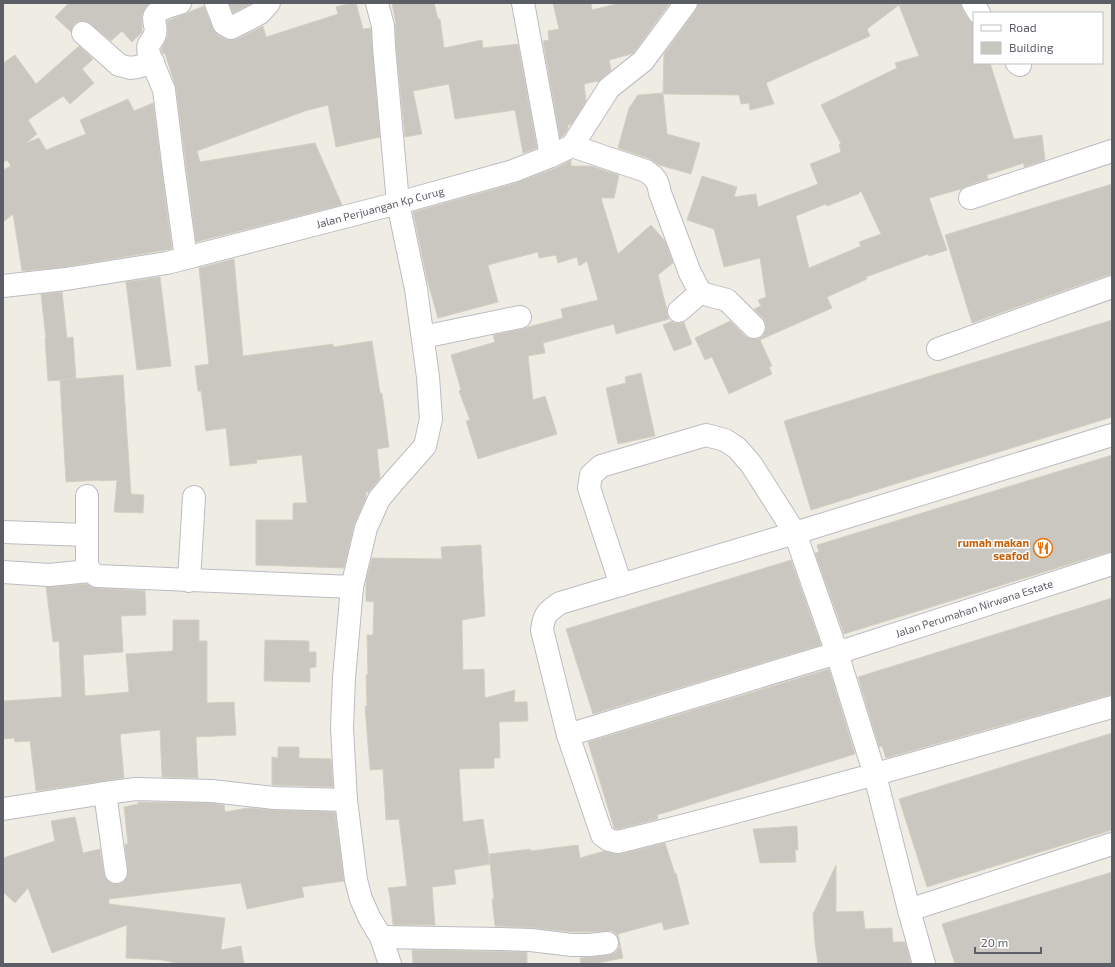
<svg xmlns="http://www.w3.org/2000/svg" width="1115" height="967" font-family="'Exo 2',sans-serif">
  <rect width="100%" height="100%" fill="#efede3"/>
  <g fill="#cac7c0" stroke="#d4d0c1" fill-rule="evenodd">
    <polygon points="69,3 149,3 146,7 142,14 142,32 132,42 122,31 111,41 91,24 85,21 79,21 74,24 71,32 55,17"/>
    <polygon points="229,3 252,3 233,13"/>
    <polygon points="352,3 356,3 363,29 371,28 380,137 336,147 328,105 305,111 197,151 200,162 315,143 342,205 196,242 176,88 165,53 163,54 161,49 165,42 168,35 167,21 204,6 213,29 218,35 225,39 231,40 237,39 263,26 266,37 338,14 336,7"/>
    <polygon points="392,3 434,3 438,19 440,19 444,48 482,40 483,48 518,44 537,148 523,153 515,110 455,119 449,84 413,91 422,134 405,137 396,46 395,24 396,24"/>
    <polygon points="553,3 591,3 592,10 620,3 670,3 634,52 631,54 609,60 611,70 599,81 584,84 586,101 571,125 568,125 568,129 563,136 560,138 543,41 549,40 548,31 559,29"/>
    <path d="M698,3H961L962,9L968,19L974,24V63H990L1014,139L1042,135L1045,160L1024,167V163L987,175L988,179L966,186L961,189L929,198L947,250L929,256L928,254L866,277L867,279L827,297L832,308L760,340L772,366L769,367L772,374L729,394L712,357L705,360L695,338L730,321L745,336L751,339H758L763,336L766,330V324L763,318L754,309L761,306L758,300L766,297L760,258L724,267L714,229L687,220L702,176L737,187L734,197L756,194L758,207L818,184L810,164L841,152L839,145L841,144L821,105L897,68L895,63L919,56L899,5L867,29L870,36L766,83L774,104L750,110L749,103L741,104L739,95L663,94L664,54L696,10ZM861,191L881,234L859,242L861,246L809,268L796,216L826,204L827,206L858,194Z"/>
    <polygon points="79,46 93,59 82,69 94,83 70,104 63,96 28,120 37,134 26,143 39,138 46,150 86,134 80,120 128,99 134,111 153,103 172,249 64,267 22,271 13,214 3,222 3,170 11,166 7,160 3,163 3,63 15,55 36,84"/>
    <polygon points="663,93 667,134 700,143 691,174 659,165 650,159 618,148 629,108 638,95"/>
    <polygon points="571,160 571,166 591,166 619,175 614,198 601,198 618,254 651,225 665,241 673,263 658,275 667,310 667,314 669,319 616,334 614,324 543,343 545,353 528,356 533,400 545,396 557,434 478,459 466,421 470,420 459,391 461,390 451,355 495,342 493,335 523,329 528,327 563,318 561,309 598,300 587,261 579,266 577,257 558,263 556,255 539,258 538,252 488,265 498,302 438,318 427,279 413,212 516,183 556,168"/>
    <polygon points="1112,184 1112,275 1108,275 972,323 945,235"/>
    <polygon points="234,259 243,356 333,344 333,347 372,341 380,393 382,393 389,447 377,449 380,478 369,492 366,492 366,498 354,525 344,568 256,565 256,520 293,520 293,503 307,503 302,455 256,460 257,463 230,466 226,428 206,431 201,391 198,391 195,366 209,364 199,268"/>
    <polygon points="160,277 171,366 137,370 126,282"/>
    <polygon points="62,292 67,338 73,337 76,379 48,381 45,339 46,339 41,294"/>
    <polygon points="1112,320 1112,417 811,510 784,421"/>
    <polygon points="672,321 675,323 681,323 684,322 692,344 674,351 663,325"/>
    <polygon points="641,373 655,436 618,444 606,388 626,383 625,377"/>
    <polygon points="123,375 131,494 144,495 143,513 114,512 117,480 100,481 100,480 66,482 60,380"/>
    <polygon points="1112,455 1112,551 844,634 815,553 819,552 817,545"/>
    <polygon points="481,545 485,616 462,620 463,670 484,669 485,698 515,690 514,702 527,702 528,721 499,722 500,758 494,758 494,768 459,769 463,822 483,819 490,864 454,870 456,884 432,887 435,925 393,925 390,897 388,888 407,886 399,819 386,820 383,769 370,770 365,706 367,706 366,675 368,675 367,635 373,635 374,602 366,601 366,581 372,558 442,559 441,547"/>
    <polygon points="791,560 821,645 593,714 566,629"/>
    <polygon points="87,584 96,588 145,591 146,615 121,616 123,652 83,655 85,696 129,692 126,654 173,651 173,620 199,620 199,641 207,641 207,703 234,702 236,735 196,737 198,778 162,777 160,730 120,734 124,778 36,791 30,741 15,742 14,738 3,739 3,701 62,697 59,641 53,642 46,587"/>
    <polygon points="1112,598 1112,695 1109,695 886,758 882,746 879,747 858,677"/>
    <polygon points="265,640 309,641 309,652 316,652 316,667 310,668 310,682 264,681"/>
    <polygon points="829,669 855,754 657,815 658,819 618,829 614,828 588,742"/>
    <polygon points="1112,733 1112,830 927,887 899,799"/>
    <polygon points="278,747 299,747 299,758 331,759 333,787 272,785 272,757 278,758"/>
    <polygon points="138,802 211,803 224,805 225,812 248,808 274,810 335,812 344,881 302,887 304,897 247,909 241,883 109,899 109,904 225,918 221,950 241,946 244,964 180,964 162,960 126,958 127,925 52,953 28,888 15,903 3,892 3,858 55,841 51,821 75,817 83,853 100,849 104,874 106,879 111,883 118,884 123,882 127,877 128,871 125,844 128,844 124,807 138,804"/>
    <polygon points="797,826 798,850 795,850 796,862 760,863 753,829"/>
    <polygon points="665,843 675,874 676,873 689,924 664,930 662,922 618,934 623,958 592,964 581,964 580,958 608,955 615,953 619,948 619,941 617,935 612,931 606,931 589,932 573,932 533,928 495,926 492,899 494,899 489,854 530,849 530,851 578,845 580,858 604,851 615,854 621,854"/>
    <polygon points="836,865 836,912 863,911 865,929 892,928 893,942 905,942 910,959 910,964 818,964 815,943 813,914"/>
    <polygon points="1112,872 1112,964 955,964 942,924"/>
    <polygon points="412,950 527,952 527,964 413,964"/>
  </g>
  <g fill="none" stroke-linecap="round" stroke-linejoin="round">
    <defs>
      <g id="minor">
        <path d="M180,3C173,5 155,9 154,18C154,24 157,28 155,34C152,44 146,41 149,54L164,90L174,171L186,258"/>
        <polyline points="216,3 224,24 231,28 260,13 269,3"/>
        <polyline points="377,3 383,26 384,47 398,203 416,289 428,377 431,419 425,446 394,481 379,499 366,528 352,587 344,678 342,728 346,800 356,880 361,899 370,919 381,937 390,964"/>
        <polyline points="523,3 551,156"/>
        <polyline points="973,3 979,13"/>
        <polyline points="83,33 119,65 130,68 137,67 153,62"/>
        <polyline points="1017,63 1020,65"/>
        <path d="M572,146L646,171C656,178 658,181 660,193L690,273L698,288L701,292L708,295L727,300L754,327"/>
        <polyline points="970,198 1112,151"/>
        <polyline points="3,286 66,279 167,263 398,203 513,171 551,156 572,146 609,88 643,61 686,3"/>
        <polyline points="679,311 701,292"/>
        <polyline points="423,337 520,317"/>
        <polyline points="938,349 1112,287"/>
        <path d="M1112,435L795,533L560,603C547,612 544,614 542,630L568,735L837,653L1112,564"/>
        <polyline points="87,496 87,564 90,571 97,576 352,587"/>
        <polyline points="3,532 87,535"/>
        <polyline points="3,572 49,575 90,571"/>
        <polyline points="189,581 194,497"/>
        <polyline points="621,585 589,488 591,475 601,466 706,435 725,440 737,448 751,464 795,533 837,653 875,775 909,910 924,964"/>
        <path d="M568,735L602,835L609,840L618,842C784,801 948,754 1112,707"/>
        <polyline points="105,793 116,872"/>
        <polyline points="3,809 105,793 136,789 212,791 274,798 346,800"/>
        <polyline points="909,910 1112,844"/>
        <polyline points="381,937 499,939 531,940 572,945 590,945 607,943"/>
      </g>
    </defs>
    <use href="#minor" stroke="#bbbcc3" stroke-width="24"/>
    <use href="#minor" stroke="#fff" stroke-width="22"/>
  </g>
  <defs>
    <symbol id="restaurant-ring" viewBox="-11 -11 22 22"><circle r="9.5" fill="#fff" stroke="#e8710a" stroke-width="1.5"/><path d="M-5-6h1v4h1v-4h1v4h1v-4h1v5L-1.5 .5V6h-2V.5L-5-1ZM5-6V6H3V1.5H1.5Q1.5-4 5-6Z" fill="#e8710a"/></symbol>
  </defs>
  <g fill-rule="evenodd">
    <use href="#restaurant-ring" x="1032" y="537" width="22" height="22"/>
  </g>
  <g text-anchor="middle" dominant-baseline="central" stroke-width="3" stroke-linejoin="round" paint-order="stroke">
    <g font-size="11" fill="#5b5e65" stroke="#fff">
      <text transform="translate(380 207) rotate(-15)">Jalan Perjuangan Kp Curug</text>
      <text transform="translate(974 608) rotate(-18)">Jalan Perumahan Nirwana Estate</text>
    </g>
    <g font-size="11" font-weight="bold" fill="#c56008" stroke="#fff" text-anchor="end">
      <text x="1029" y="542">rumah makan<tspan x="1029" dy="13">seafod</tspan></text>
    </g>
  </g>
  <rect width="1115" height="967" fill="none" stroke="#5b5e65" stroke-width="8"/>
  <rect x="973" y="12" width="130" height="52" fill="#ffffff" stroke="#bdbfc1"/>
  <rect x="981" y="25" width="20" height="6" fill="#ffffff" stroke="#bdbfc1"/>
  <text x="1009" y="32" font-size="12" fill="#5b5e65">Road</text>
  <rect x="981" y="42" width="20" height="12" fill="#cac7c0" stroke="#bdbfc1"/>
  <text x="1009" y="52" font-size="12" fill="#5b5e65">Building</text>
  <path d="M975 947v6h66v-6" fill="none" stroke="#5b5e65" stroke-width="2"/>
  <text x="981" y="947" font-size="12" fill="#5b5e65" stroke="#ffffff" stroke-width="3" paint-order="stroke">20 m</text>
</svg>
